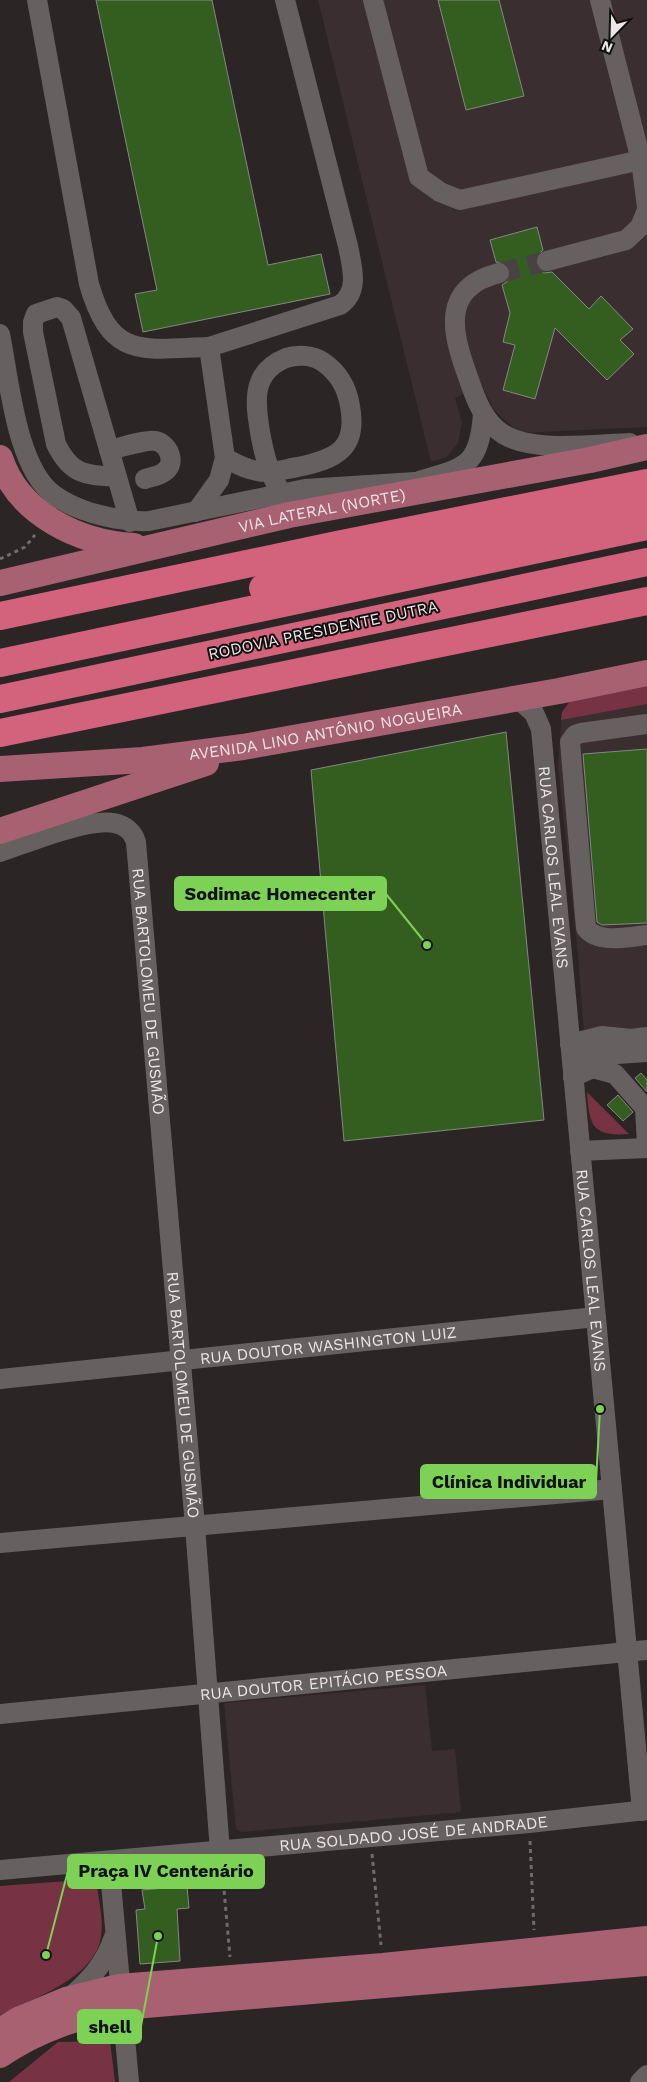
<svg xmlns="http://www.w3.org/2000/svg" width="647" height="2082" font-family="'Work Sans',sans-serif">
  <rect width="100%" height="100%" fill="#2b2526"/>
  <g fill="#3b2e30">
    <polygon points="318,0 647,0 647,427 519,433 494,410 482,385 455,398 462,423 458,443 447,457 431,462"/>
    <polygon points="647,686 647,1056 586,1060 578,954 558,765 562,713"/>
    <polygon points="425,1685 432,1751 455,1749 461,1812 241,1832 236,1829 224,1703"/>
  </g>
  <g fill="#773343">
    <polygon points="647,685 647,704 561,720 562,712 570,701"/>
    <path d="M587,1092L629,1134C592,1137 589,1125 587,1092Z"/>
    <path d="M96,1879C98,1899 106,1925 99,1945C86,1981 32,1999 0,2015V1886Z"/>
    <polygon points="110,2041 115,2082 9,2082 58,2042"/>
  </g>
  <g fill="#345e1f" stroke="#858883">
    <polygon points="96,0 212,0 268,265 321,254 330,294 143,332 135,294 157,290"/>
    <polygon points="438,0 499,0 524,96 466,110"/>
    <polygon points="537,227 543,250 536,257 538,269 544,273 552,272 589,309 601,296 633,329 620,340 634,354 607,380 555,328 535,399 503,390 515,345 503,342 510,313 502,285 508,281 511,275 506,264 496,262 490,240"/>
    <polygon points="506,732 544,1120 344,1141 311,770"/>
    <polygon points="647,749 647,923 602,925 597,922 583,754"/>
    <polygon points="641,1073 647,1080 647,1092 635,1078"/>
    <polygon points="618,1095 633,1112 623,1121 607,1105"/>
    <polygon points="187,1886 189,1908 177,1909 180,1961 140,1964 136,1910 145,1909 142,1890"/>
  </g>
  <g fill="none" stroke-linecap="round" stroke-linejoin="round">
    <polyline stroke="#484243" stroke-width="20" stroke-dasharray="20 10" stroke-linecap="butt" points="499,273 547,261"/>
    <g stroke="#716b6c" stroke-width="3" stroke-dasharray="4 4" stroke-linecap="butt">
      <polyline points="0,559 25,547 35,535"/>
      <polyline points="530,1841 534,1930"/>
      <polyline points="372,1854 381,1945"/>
      <polyline points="222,1867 230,1957"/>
    </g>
    <g stroke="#676061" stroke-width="20">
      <path d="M37,0L89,284C111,360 141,349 209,347"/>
      <polyline points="373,0 419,177 440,192 460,200 641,160"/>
      <polyline points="600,0 641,160 647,207"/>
      <polyline points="547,261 626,240 640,227 647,210"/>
      <path d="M499,273C440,288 452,333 468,377C475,397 483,422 503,434C533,453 595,444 630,443"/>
      <path d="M0,334C9,378 16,468 54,495C65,503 79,509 92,513C111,518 128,522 149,521L305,489L415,482"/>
      <path d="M109,450C120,448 146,439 156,441C169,444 177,464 164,472C159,476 151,477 145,479"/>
      <path d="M225,458C235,463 245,469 257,471C270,474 285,469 298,467C336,459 358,449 350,406C347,387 339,373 323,362C313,355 297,354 286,358C251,372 255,402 260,432C264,455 269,473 281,493"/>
      <path d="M117,477C85,475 71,475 56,444L33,332V322L36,314L57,307L63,309L71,318L130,522"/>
      <path d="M419,481C466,467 479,467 483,414"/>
      <path d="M196,512L219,480L225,458L209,347L340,305C360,291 352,267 348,246L285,0"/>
      <path id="s1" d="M517,698L534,713L541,729L642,1811"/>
      <path d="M647,724L581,733L575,735L570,742L586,928C598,944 629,937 647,935"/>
      <path id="s2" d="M0,852C27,843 87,818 114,823C125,825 133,832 136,842L195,1526L220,1851"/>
      <polyline points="570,1044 602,1036 631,1039 647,1037"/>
      <polyline points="573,1057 647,1052"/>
      <polyline points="573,1077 593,1068 615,1074 645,1108 647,1144"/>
      <polyline points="580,1151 647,1148"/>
      <path id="s3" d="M0,1379L596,1317"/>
      <polyline points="0,1543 612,1489"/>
      <path id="s4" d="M0,1714L647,1650"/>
      <polyline points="109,1861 129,2082"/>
      <path id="s5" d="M0,1870L529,1823L647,1810"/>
      <path d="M68,1999C89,1981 105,1964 114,1937"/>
      <polyline points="640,2082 647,2075"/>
    </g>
    <g stroke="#a86171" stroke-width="26">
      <path d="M0,458C18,514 79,543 134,546"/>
      <path id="s6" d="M0,583L289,515L590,460L647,447"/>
      <path id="s7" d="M0,769L143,760L243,747L559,691L647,673"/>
      <polyline points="0,831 206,763"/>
      <polyline points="0,2031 18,2020 66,2000 119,1987 383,1966 647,1939"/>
      <path d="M0,2055C38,2029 77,2017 122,2007L647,1963"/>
    </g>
    <g stroke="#d3627c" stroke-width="28">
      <polyline points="263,588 647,502"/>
      <polyline points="0,616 337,545 647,483"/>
      <polyline points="0,663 647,526"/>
      <polyline points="0,699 647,562"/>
      <polyline points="0,733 647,601"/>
    </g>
  </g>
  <g text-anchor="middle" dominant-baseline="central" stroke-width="4" stroke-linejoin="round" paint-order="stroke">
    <g font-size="16" fill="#ebe6e7" stroke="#120f10">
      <text stroke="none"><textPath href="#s6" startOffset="330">VIA LATERAL (NORTE)</textPath></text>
      <text transform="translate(323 630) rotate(-12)">RODOVIA PRESIDENTE DUTRA</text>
      <text stroke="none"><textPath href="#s7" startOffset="328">AVENIDA LINO ANTÔNIO NOGUEIRA</textPath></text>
      <text stroke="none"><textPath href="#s1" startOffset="179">RUA CARLOS LEAL EVANS</textPath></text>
      <text stroke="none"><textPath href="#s2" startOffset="299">RUA BARTOLOMEU DE GUSMÃO</textPath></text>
      <text stroke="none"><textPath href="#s1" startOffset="584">RUA CARLOS LEAL EVANS</textPath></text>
      <text stroke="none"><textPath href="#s3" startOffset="330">RUA DOUTOR WASHINGTON LUIZ</textPath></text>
      <text stroke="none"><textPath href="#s2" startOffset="704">RUA BARTOLOMEU DE GUSMÃO</textPath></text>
      <text stroke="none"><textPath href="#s4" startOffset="325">RUA DOUTOR EPITÁCIO PESSOA</textPath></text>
      <text stroke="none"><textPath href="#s5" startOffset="415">RUA SOLDADO JOSÉ DE ANDRADE</textPath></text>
    </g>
  </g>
  <path fill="none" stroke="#7dd154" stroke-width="2" d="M427 945L386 894M600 1409L596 1482M46 1955L68 1871M158 1936L141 2026"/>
  <g fill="#7dd154" stroke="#120f10" stroke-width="2">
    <circle cx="427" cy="945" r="5"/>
    <circle cx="600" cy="1409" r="5"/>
    <circle cx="46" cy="1955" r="5"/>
    <circle cx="158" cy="1936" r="5"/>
  </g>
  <g fill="#7dd154" stroke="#7dd154" stroke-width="2">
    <rect x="175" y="877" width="211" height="33" rx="5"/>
    <rect x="421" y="1465" width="175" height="33" rx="5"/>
    <rect x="68" y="1855" width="196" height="33" rx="5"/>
    <rect x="78" y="2010" width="63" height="33" rx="5"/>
  </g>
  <g font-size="18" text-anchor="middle" font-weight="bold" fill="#111">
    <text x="280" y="900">Sodimac Homecenter</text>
    <text x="509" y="1488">Clínica Individuar</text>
    <text x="166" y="1877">Praça IV Centenário</text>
    <text x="110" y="2033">shell</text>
  </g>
  <g transform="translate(612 35) rotate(203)" stroke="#120f10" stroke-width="4" paint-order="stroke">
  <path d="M0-4L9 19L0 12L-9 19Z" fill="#ebe6e7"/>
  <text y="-8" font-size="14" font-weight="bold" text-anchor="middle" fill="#ebe6e7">N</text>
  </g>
</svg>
